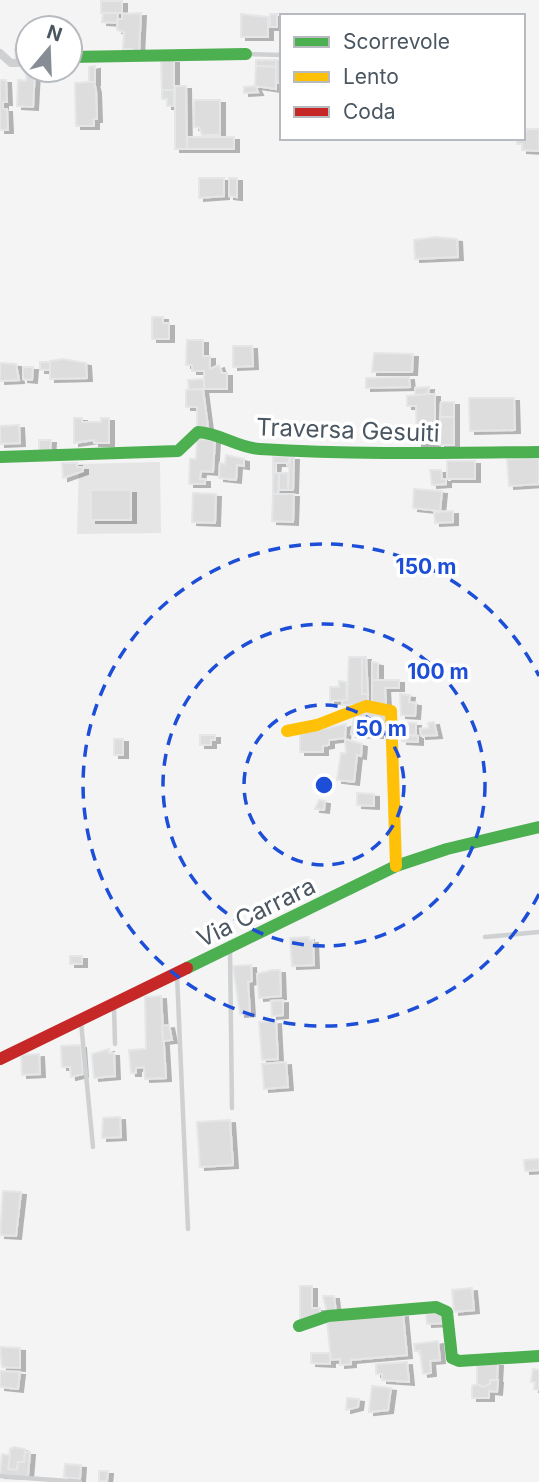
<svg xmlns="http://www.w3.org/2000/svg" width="539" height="1482" font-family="Inter,sans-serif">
  <defs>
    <filter id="shadow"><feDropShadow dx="5" dy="3" stdDeviation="0" flood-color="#0004"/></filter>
  </defs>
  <rect width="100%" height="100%" fill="#f4f4f4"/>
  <polygon fill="#e6e5e6" points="160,462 161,533 77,534 79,464"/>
  <g fill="#ddddde" stroke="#e5e6e7" stroke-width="2" filter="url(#shadow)">
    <rect x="101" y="1" width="21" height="12"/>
    <polygon points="103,13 118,13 117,23 102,22"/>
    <polygon points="141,13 139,53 131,53 132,49 123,49 124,32 117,30 118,19 122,19 122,14"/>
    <polygon points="241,14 268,17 268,37 241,37"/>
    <rect x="270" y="14" width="7" height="13"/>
    <polygon points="28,48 26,61 16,61 15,49"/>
    <polygon points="161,60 174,60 174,90 162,90"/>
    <polygon points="256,60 276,60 276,67 256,66"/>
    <rect x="276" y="60" width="6" height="23"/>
    <polygon points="95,66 95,82 89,82 89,67"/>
    <polygon points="256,66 276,67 276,89 255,86"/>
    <polygon points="27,69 35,70 33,107 17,106 18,80 26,81"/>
    <polygon points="0,80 6,80 7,102 3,102 3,109 7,109 8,130 0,130"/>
    <polygon points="89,82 94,82 96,90 97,119 94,119 94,126 76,126 75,83"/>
    <polygon points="175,86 186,86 187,149 175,149"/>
    <polygon points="255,86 258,92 244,93 244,87"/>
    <polygon points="162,90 174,90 174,106 167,106 167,99 162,99"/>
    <polygon points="194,100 220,100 220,135 202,135 199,127 194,127"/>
    <polygon points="527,129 539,129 539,151 522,150 522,144 517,144 517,138 523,138"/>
    <rect x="187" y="137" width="47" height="12"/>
    <polygon points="199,178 224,178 224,196 199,198"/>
    <polygon points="229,178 237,178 237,197 229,196"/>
    <polygon points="435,237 457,239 458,257 415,259 414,240"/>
    <polygon points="152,317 163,317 163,323 169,323 169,339 152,339"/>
    <polygon points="187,340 203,340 203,356 210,356 210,369 219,365 222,373 227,373 227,389 204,389 204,371 192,371 192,365 186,365"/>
    <polygon points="233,346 252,346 253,366 233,367"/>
    <polygon points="374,353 413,354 412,372 372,372"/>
    <polygon points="63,359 86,363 87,378 50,379 50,361"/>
    <rect x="40" y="362" width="10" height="8"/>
    <polygon points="0,363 16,364 19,380 0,381"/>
    <polygon points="23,367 33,367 32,380 23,379"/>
    <polygon points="409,377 410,387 366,388 366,378"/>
    <polygon points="204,379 204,389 189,390 188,380"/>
    <polygon points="429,387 428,394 415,396 415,388"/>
    <polygon points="203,389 208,427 197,428 197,407 186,407 186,390"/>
    <polygon points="428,394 435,394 435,443 417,443 416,406 407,406 407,396"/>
    <polygon points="469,398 514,398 515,430 470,431"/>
    <polygon points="441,402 454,402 454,417 440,417"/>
    <rect x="440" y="417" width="14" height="28"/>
    <polygon points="74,418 82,418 82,422 101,422 101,418 109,418 109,443 94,443 94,440 74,443"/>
    <polygon points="19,425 20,443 0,444 0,426"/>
    <polygon points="197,439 215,440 213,472 201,471 200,479 205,479 205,484 189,484 190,459 196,459"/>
    <polygon points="39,440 51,440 50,453 39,453"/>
    <polygon points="226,455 244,459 244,466 237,465 236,480 219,478 220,463 225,464"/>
    <polygon points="273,456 290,457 287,466 287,463 273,463"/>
    <polygon points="290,457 294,457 293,490 288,490"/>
    <polygon points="539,458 539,484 509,486 507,459"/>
    <rect x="447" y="461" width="28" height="18"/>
    <polygon points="62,463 77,463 77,467 83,467 83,471 63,478"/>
    <polygon points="273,463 276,463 275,473 279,473 278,494 273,494"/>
    <polygon points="430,470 441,470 442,479 446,479 446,484 432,485"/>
    <rect x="279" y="473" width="9" height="17"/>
    <polygon points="414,489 442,491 440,511 413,508"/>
    <rect x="91" y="490" width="40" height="30"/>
    <polygon points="193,493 216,494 215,523 192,522"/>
    <polygon points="273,494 294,494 293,522 272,521"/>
    <polygon points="453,511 453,522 435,523 434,512"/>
    <polygon points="349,657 362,657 362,694 368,694 368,705 342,705 342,700 347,700"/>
    <polygon points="362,657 366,657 368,694 362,694"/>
    <polygon points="372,662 378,663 378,680 372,680"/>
    <polygon points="372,680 399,680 399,688 385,688 386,704 372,704"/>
    <polygon points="339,681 346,682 347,700 330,701 330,687 339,687"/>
    <polygon points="400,694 410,695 409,702 416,703 415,716 401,715"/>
    <polygon points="387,712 387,724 378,724 378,735 351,734 355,713"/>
    <polygon points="434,722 437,735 421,736 420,729 429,728 428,723"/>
    <rect x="402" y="723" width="14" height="12"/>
    <polygon points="346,724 345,738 329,740 329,745 323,746 323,752 300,752 300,734"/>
    <polygon points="200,735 215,735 215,740 211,740 211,745 200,745"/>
    <polygon points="402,735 418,736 418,742 402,741"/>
    <rect x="114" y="739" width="9" height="16"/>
    <polygon points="345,739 362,744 361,756 357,755 354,782 337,780 341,753 346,753"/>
    <polygon points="357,793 374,794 374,806 357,805"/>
    <polygon points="319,800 325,801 324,810 315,809"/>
    <polygon points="309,937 309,940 313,940 314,965 292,966 290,938"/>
    <rect x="70" y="956" width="12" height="8"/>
    <polygon points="251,965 252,981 248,982 250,1013 240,1014 233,966"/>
    <polygon points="272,970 280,970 281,996 259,998 257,974"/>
    <polygon points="161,996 166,1078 145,1079 144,1067 136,1068 136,1073 131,1073 129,1050 146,1049 145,997"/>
    <polygon points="283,1000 283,1015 272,1016 271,1001"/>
    <polygon points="276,1021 278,1059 262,1060 259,1022"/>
    <polygon points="169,1025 172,1040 163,1041 162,1026"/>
    <polygon points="81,1045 83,1074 71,1077 70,1067 62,1067 61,1046"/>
    <polygon points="109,1049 109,1053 114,1053 115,1076 94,1078 92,1054"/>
    <polygon points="39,1054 40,1074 22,1075 21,1055"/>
    <polygon points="286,1062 288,1087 264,1089 262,1064"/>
    <polygon points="120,1117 121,1137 102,1138 103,1118"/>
    <polygon points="230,1120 233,1165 200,1167 197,1122"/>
    <polygon points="539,1159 539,1170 525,1171 524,1160"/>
    <polygon points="3,1191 21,1192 16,1236 0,1235"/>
    <polygon points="300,1286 312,1286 312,1308 320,1308 320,1318 300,1320"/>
    <polygon points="472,1288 474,1310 454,1312 452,1290"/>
    <polygon points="323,1296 334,1296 336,1313 327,1313"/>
    <polygon points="444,1312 447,1323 427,1324 426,1314"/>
    <polygon points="403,1314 407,1355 351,1360 351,1364 340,1365 340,1359 331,1360 327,1321"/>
    <polygon points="438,1341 440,1360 430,1361 431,1373 423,1374 420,1351 415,1351 414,1344"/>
    <polygon points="0,1347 20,1348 20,1368 2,1367"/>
    <polygon points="311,1353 330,1353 330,1364 311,1363"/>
    <polygon points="407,1362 409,1382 382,1380 382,1374 376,1374 376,1364"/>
    <polygon points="477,1363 498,1363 497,1380 490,1380 490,1384 483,1387 477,1384"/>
    <polygon points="533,1369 539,1370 539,1390 534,1389 535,1382 531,1382"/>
    <polygon points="0,1371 20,1372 18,1389 0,1387"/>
    <polygon points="490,1380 498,1380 497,1392 489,1391 489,1398 472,1398 472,1386 477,1384 483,1387 490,1384"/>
    <polygon points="372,1386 391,1388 388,1410 369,1412"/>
    <polygon points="347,1398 359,1399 358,1407 346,1410"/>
    <polygon points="14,1447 25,1449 24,1462 18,1462 17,1470 8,1469 10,1449"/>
    <polygon points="25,1452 30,1452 28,1476 0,1475 2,1454 10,1455 8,1469 17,1470 18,1462 24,1462"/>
    <polygon points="65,1464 81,1465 80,1479 64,1477"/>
    <polygon points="99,1471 108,1471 107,1481 99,1481"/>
  </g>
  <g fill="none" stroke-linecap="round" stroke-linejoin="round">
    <g stroke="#ced0d2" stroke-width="4.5">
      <polyline points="247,54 282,55"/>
      <polyline points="485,937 539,932"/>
      <polyline points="230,950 232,1108"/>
      <polyline points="177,975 188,1229"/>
      <polyline points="114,1006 115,1044"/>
      <polyline points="81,1022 93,1147"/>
      <polyline points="0,1476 80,1482"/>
    </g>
    <polyline stroke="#ced0d2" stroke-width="8" points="0,53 11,63 28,63"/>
    <g stroke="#4caf50" stroke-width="12">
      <polyline points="70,57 246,54"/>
      <path d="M0,457L178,451L198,432C220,433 238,448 260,449C353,455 446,453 539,452"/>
      <polyline points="187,968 396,866 447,849 539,827"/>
      <polyline points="299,1326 328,1316 436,1307 447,1312 452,1358 459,1361 539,1356"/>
    </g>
    <polyline stroke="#ffc107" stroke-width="12" points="287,731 317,725 366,706 391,711 396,866"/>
    <polyline stroke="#c62828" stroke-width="12" points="0,1059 187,968"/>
  </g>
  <g fill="none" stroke="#1d4ed8" stroke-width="3.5" stroke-dasharray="12 9">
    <circle cx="324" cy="785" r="80"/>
    <circle cx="324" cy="785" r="161"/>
    <path d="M539 894A241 241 0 1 1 539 676"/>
  </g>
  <g text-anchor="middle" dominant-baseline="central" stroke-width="7" stroke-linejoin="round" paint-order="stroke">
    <g font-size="24" fill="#4a5661" stroke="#fff">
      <text transform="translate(348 430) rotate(2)">Traversa Gesuiti</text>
      <text transform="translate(256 912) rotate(-26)">Via Carrara</text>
    </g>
  </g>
  <circle cx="324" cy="785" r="10" fill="#1d4ed8" stroke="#fff" stroke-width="3.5"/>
  <g font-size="21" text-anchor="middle" font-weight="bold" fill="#1d4ed8" stroke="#fff" stroke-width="7" stroke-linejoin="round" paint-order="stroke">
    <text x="426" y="574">150 m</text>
    <text x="438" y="679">100 m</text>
    <text x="381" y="736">50 m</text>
  </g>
  <rect x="280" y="14" width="245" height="126" fill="#ffffff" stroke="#b7bbc0" stroke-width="2"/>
  <rect x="294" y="37" width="35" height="10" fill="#4caf50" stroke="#b7bbc0" stroke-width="2"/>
  <text x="343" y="49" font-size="21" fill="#4a5661">Scorrevole</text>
  <rect x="294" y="72" width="35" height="10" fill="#ffc107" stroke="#b7bbc0" stroke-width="2"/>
  <text x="343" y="84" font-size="21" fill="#4a5661">Lento</text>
  <rect x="294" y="107" width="35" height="10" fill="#c62828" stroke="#b7bbc0" stroke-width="2"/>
  <text x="343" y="119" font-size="21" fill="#4a5661">Coda</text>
  <g transform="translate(49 49) rotate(19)"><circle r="33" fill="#ffffff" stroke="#b7bbc0" stroke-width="2"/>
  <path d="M0-5L12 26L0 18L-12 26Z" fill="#868d94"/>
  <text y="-10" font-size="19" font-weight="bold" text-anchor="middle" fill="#4a5661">N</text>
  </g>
</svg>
